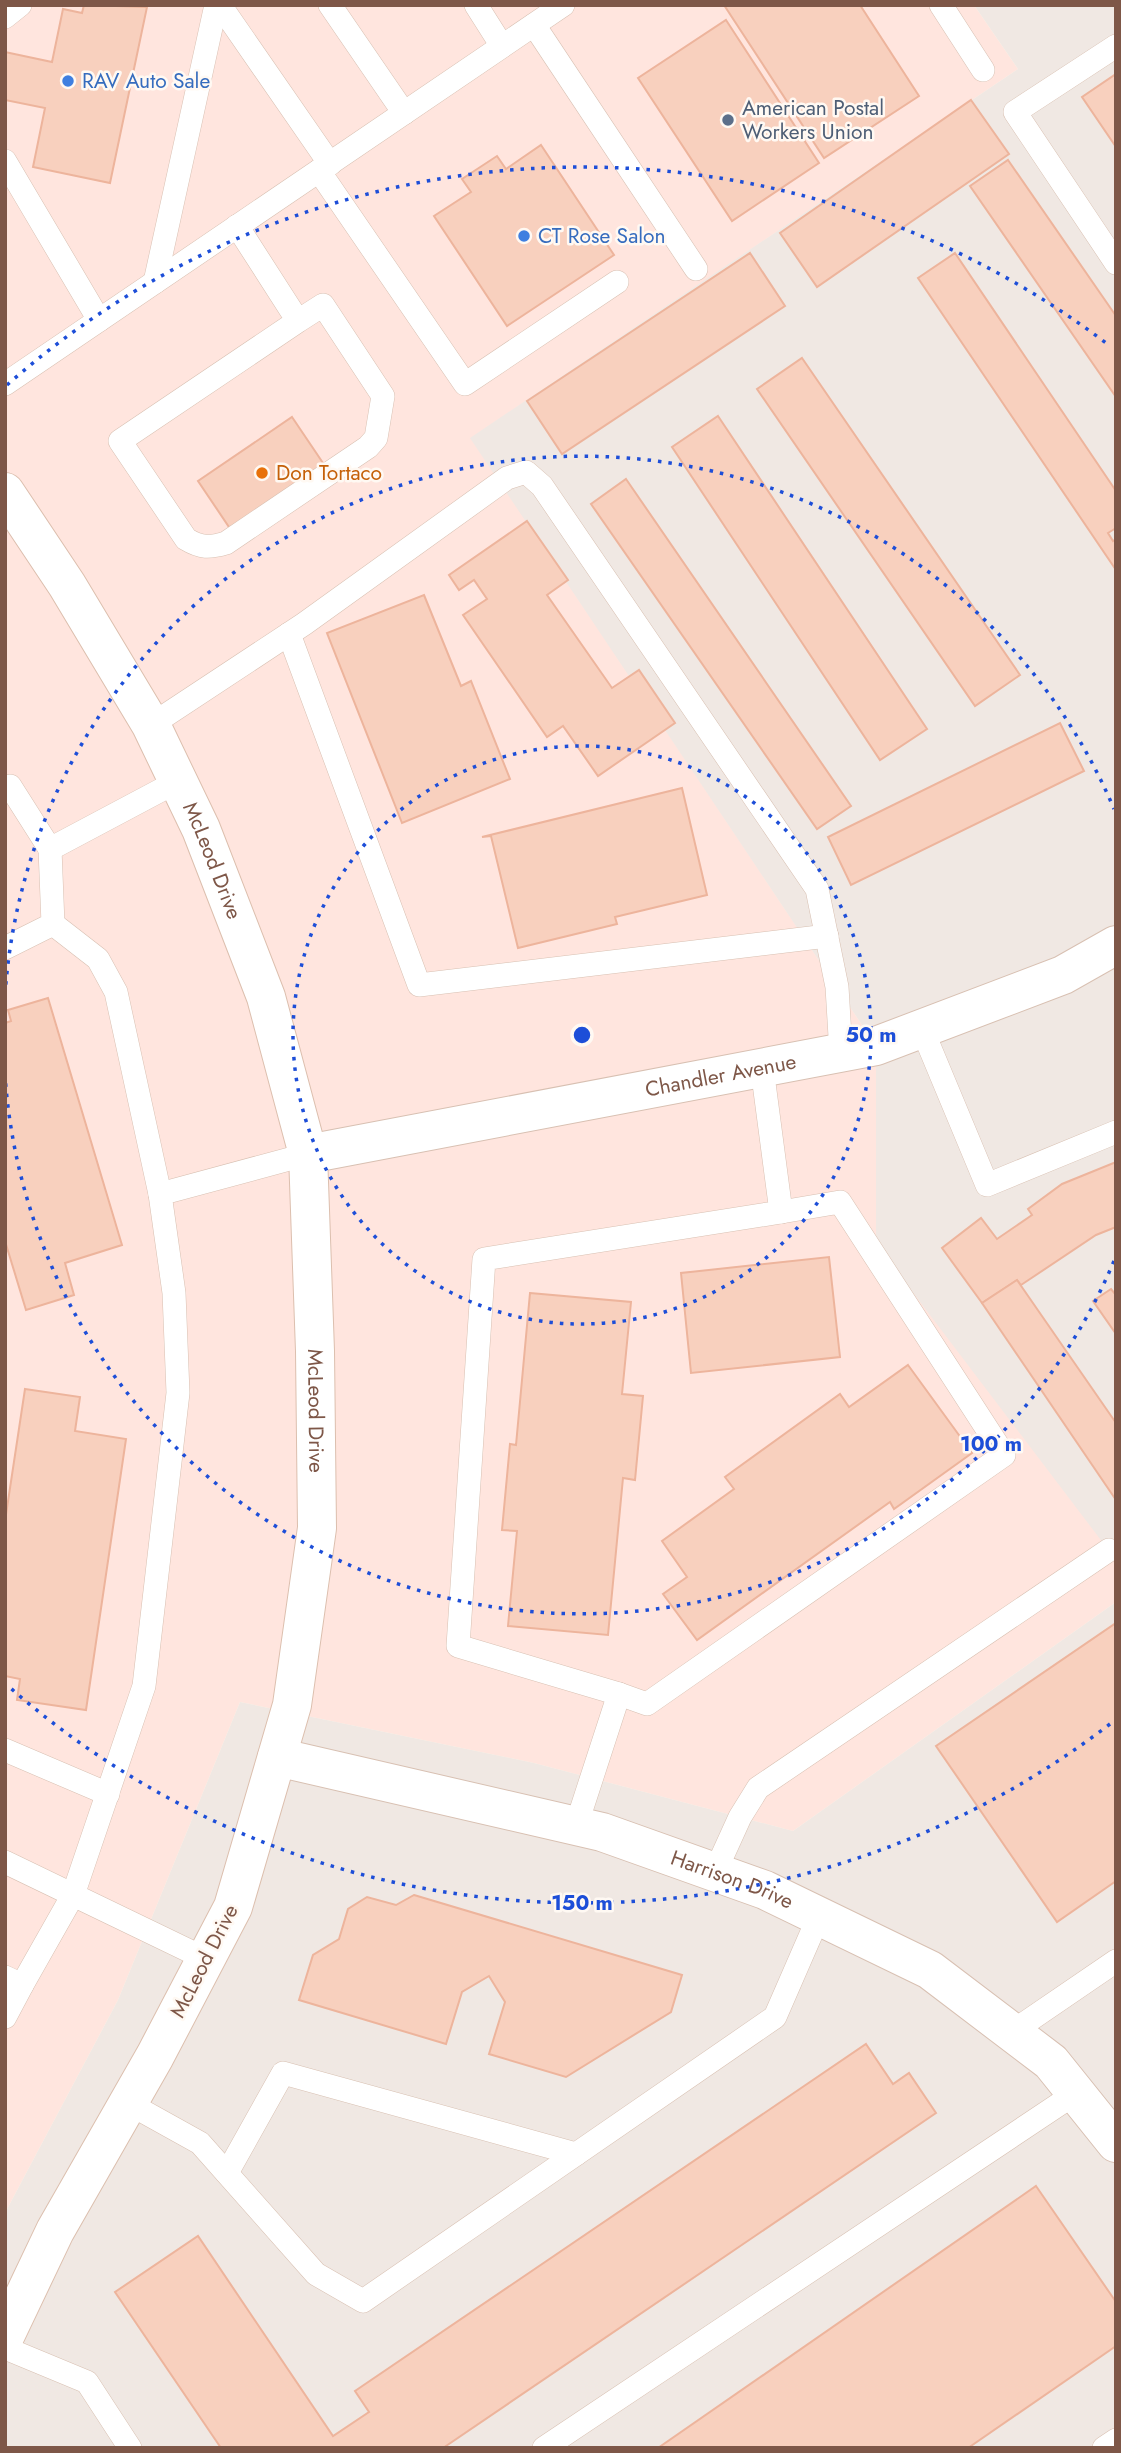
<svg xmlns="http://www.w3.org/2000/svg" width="1121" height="2453" font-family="Jost,sans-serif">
  <rect width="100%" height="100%" fill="#fff5ea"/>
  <polygon fill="#ffe5de" points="5,5 974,5 1018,69 471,438 876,1046 1109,1550 1116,1560 1116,1602 793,1831 534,1763 240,1702 118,2000 5,2213"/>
  <g fill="#f0e8e3">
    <polygon points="974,5 1116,5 1116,1560 876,1244 876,1046 470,438 1018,69"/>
    <polygon points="1116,1602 1116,2448 5,2448 5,2213 118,2000 240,1702 534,1763 793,1831"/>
  </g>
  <g fill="#f8d0be" stroke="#edb49c" stroke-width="2">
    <polygon points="84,5 147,7 110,183 33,167 45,108 5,100 5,52 52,62 63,9 82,13"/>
    <polygon points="724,5 860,5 919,96 824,158"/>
    <polygon points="726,20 819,163 732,221 638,78"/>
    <polygon points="1116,74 1116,147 1082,97"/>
    <polygon points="971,100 1009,154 817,287 780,233"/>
    <polygon points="541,145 614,255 507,326 434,216 471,192 462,179 497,156 506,169"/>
    <polygon points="1008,160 1116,316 1116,397 970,186"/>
    <polygon points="750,253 785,306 562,454 527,401"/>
    <polygon points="955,253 1116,491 1116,528 1108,533 1113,541 1116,539 1116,570 918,278"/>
    <polygon points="802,358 1020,675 975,706 757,389"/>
    <polygon points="718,416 927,729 880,760 672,447"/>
    <polygon points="292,417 325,466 231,530 198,481"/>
    <polygon points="626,479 851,806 817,829 591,504"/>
    <polygon points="527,521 568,580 547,595 612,688 639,670 675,723 598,776 563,726 547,737 463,615 487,599 474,580 459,590 449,575"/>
    <polygon points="424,595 461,686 471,681 510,779 402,823 327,633"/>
    <polygon points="1060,723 1084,771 851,885 828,837"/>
    <polygon points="682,788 707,895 615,917 617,924 518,948 491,836 482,837"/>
    <polygon points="48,998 122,1245 65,1263 74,1295 26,1310 5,1241 5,1023 11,1021 8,1010"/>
    <polygon points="1116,1162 1116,1227 1096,1235 1021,1285 1017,1280 982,1303 942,1248 981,1218 997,1239 1032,1215 1028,1209 1062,1184"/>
    <polygon points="829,1257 840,1357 691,1373 681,1273"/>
    <polygon points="1017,1280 1116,1423 1116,1500 982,1303"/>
    <polygon points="1111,1289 1116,1295 1116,1334 1093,1301"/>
    <polygon points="530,1293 631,1302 622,1394 643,1396 635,1480 623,1478 608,1635 508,1626 517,1531 502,1530 510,1444 516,1445"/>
    <polygon points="908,1365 972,1453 894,1509 890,1502 697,1640 663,1594 687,1577 662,1541 734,1489 725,1477 840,1394 849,1407"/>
    <polygon points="25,1389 80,1397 75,1431 126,1439 86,1710 17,1700 20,1679 5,1676 5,1521"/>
    <polygon points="1116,1623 1116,1881 1057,1922 936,1746"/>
    <polygon points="414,1895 682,1975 671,2012 566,2077 489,2054 505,2002 489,1976 462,1992 446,2044 299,2000 313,1955 339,1939 348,1909 367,1897 396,1905"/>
    <polygon points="866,2044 893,2084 909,2073 936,2113 443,2448 221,2448 115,2292 198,2236 333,2436 369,2412 355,2391"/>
    <polygon points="1036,2186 1116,2302 1116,2346 968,2448 658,2448"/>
  </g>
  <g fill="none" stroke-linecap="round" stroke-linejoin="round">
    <defs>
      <g id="lane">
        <polyline points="220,5 330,164"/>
        <polyline points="330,5 404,113"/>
        <polyline points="476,5 502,46"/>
        <polyline points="941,5 983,70"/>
        <polyline points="5,17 20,5"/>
        <polyline points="534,25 696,269"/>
        <polyline points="1116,46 1015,112 1116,263"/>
        <polyline points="5,161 99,320"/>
        <polyline points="319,171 465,384 617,282"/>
        <path d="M237,226L298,321L120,441L186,539C201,548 209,548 226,543L368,447L376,438L383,396L323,305L298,321"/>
        <polyline points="155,282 216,5"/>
        <polyline points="5,384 563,5"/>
        <polyline points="289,634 419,985 827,936"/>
        <polyline points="151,725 304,624 507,478 526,472 542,486 817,889 837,987 841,1053"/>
        <polyline points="10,786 50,849 178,781"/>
        <polyline points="53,924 98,959 116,992 160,1194"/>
        <polyline points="5,948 53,924 50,849"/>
        <polyline points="922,1029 987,1185 1116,1132"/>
        <polyline points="619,1694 647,1704 1004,1455 840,1202 781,1212"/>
        <polyline points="5,1750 108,1794"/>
        <polyline points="576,1826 619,1694 458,1646 484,1259 781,1212 762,1068"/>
        <polyline points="5,1862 206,1959"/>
        <polyline points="715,1872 740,1817 758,1788 1109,1550"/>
        <polyline points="5,1977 22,1985 73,1895 144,1686 178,1393 174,1293 160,1194 308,1154"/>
        <polyline points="5,2017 22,1985"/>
        <polyline points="1012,2032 1116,1961"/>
        <polyline points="128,2103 200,2143 316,2274 363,2301 775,2017 819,1916"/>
        <polyline points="227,2173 283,2073 576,2154"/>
        <polyline points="5,2348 87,2382 130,2448"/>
        <polyline points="544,2448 1076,2093"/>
        <polyline points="1104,2448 1116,2440"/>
      </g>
      <g id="street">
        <path id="s1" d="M308,1154L876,1046L1063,975L1116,945"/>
        <path id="s2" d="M277,1757L602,1832L765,1890L930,1970L1051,2062L1116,2143"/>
      </g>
      <g id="secondary">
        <path id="s3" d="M5,492L67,585L151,725L201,829L266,997L308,1154L315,1351L317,1528L292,1705L233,1907L155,2056L55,2231L5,2336"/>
      </g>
    </defs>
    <use href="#lane" stroke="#d8c0b2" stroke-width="24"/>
    <use href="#street" stroke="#d8c0b2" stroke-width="40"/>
    <use href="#secondary" stroke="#dcbfae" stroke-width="40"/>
    <use href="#lane" stroke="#fff" stroke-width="23"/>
    <use href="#street" stroke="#fff" stroke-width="38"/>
    <use href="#secondary" stroke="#fff" stroke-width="38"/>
  </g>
  <g fill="none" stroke="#1d4ed8" stroke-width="3.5" stroke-dasharray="3.5 7">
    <circle cx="582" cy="1035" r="289"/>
    <path d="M1114 1261A578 578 0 0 1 5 1075M5 995A578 578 0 0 1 1114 809"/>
    <path d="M1110 1724A868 868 0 0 1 7 1685M7 385A868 868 0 0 1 1110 346"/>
  </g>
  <g fill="#3f7fe0" stroke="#fff9f3" stroke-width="2.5">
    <circle cx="68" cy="81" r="7"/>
    <circle cx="524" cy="236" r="7"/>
  </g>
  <circle fill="#5c6f8a" stroke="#fff9f3" stroke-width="2.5" cx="728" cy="120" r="7"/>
  <circle fill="#e8710a" stroke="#fff9f3" stroke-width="2.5" cx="262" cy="473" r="7"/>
  <g text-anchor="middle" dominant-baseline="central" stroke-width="5" stroke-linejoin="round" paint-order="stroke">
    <g font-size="21" fill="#366cbe" stroke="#fff9f3" text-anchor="start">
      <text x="82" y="81">RAV Auto Sale</text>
      <text x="538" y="236">CT Rose Salon</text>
    </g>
    <g font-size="21" fill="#4e5e75" stroke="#fff9f3" text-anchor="start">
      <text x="742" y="108">American Postal<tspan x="742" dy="24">Workers Union</tspan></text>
    </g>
    <g font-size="21" fill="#c56008" stroke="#fff9f3" text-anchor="start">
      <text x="276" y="473">Don Tortaco</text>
    </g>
    <g font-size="21" fill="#7e5748" stroke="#fff9f3">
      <text stroke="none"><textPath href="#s3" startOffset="424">McLeod Drive</textPath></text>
      <text stroke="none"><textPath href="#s1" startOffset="420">Chandler Avenue</textPath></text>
      <text stroke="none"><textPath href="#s3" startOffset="990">McLeod Drive</textPath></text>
      <text stroke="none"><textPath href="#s2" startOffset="472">Harrison Drive</textPath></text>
      <text transform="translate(204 1961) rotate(-63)">McLeod Drive</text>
    </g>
  </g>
  <circle cx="582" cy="1035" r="10" fill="#1d4ed8" stroke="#fff9f3" stroke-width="3.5"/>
  <g font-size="21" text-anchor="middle" font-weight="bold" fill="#1d4ed8" stroke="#fff9f3" stroke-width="5" stroke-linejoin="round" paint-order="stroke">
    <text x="871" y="1042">50 m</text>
    <text x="991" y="1451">100 m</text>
    <text x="582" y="1910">150 m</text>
  </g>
  <rect width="1121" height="2453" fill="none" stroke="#7e5748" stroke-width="14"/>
</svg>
